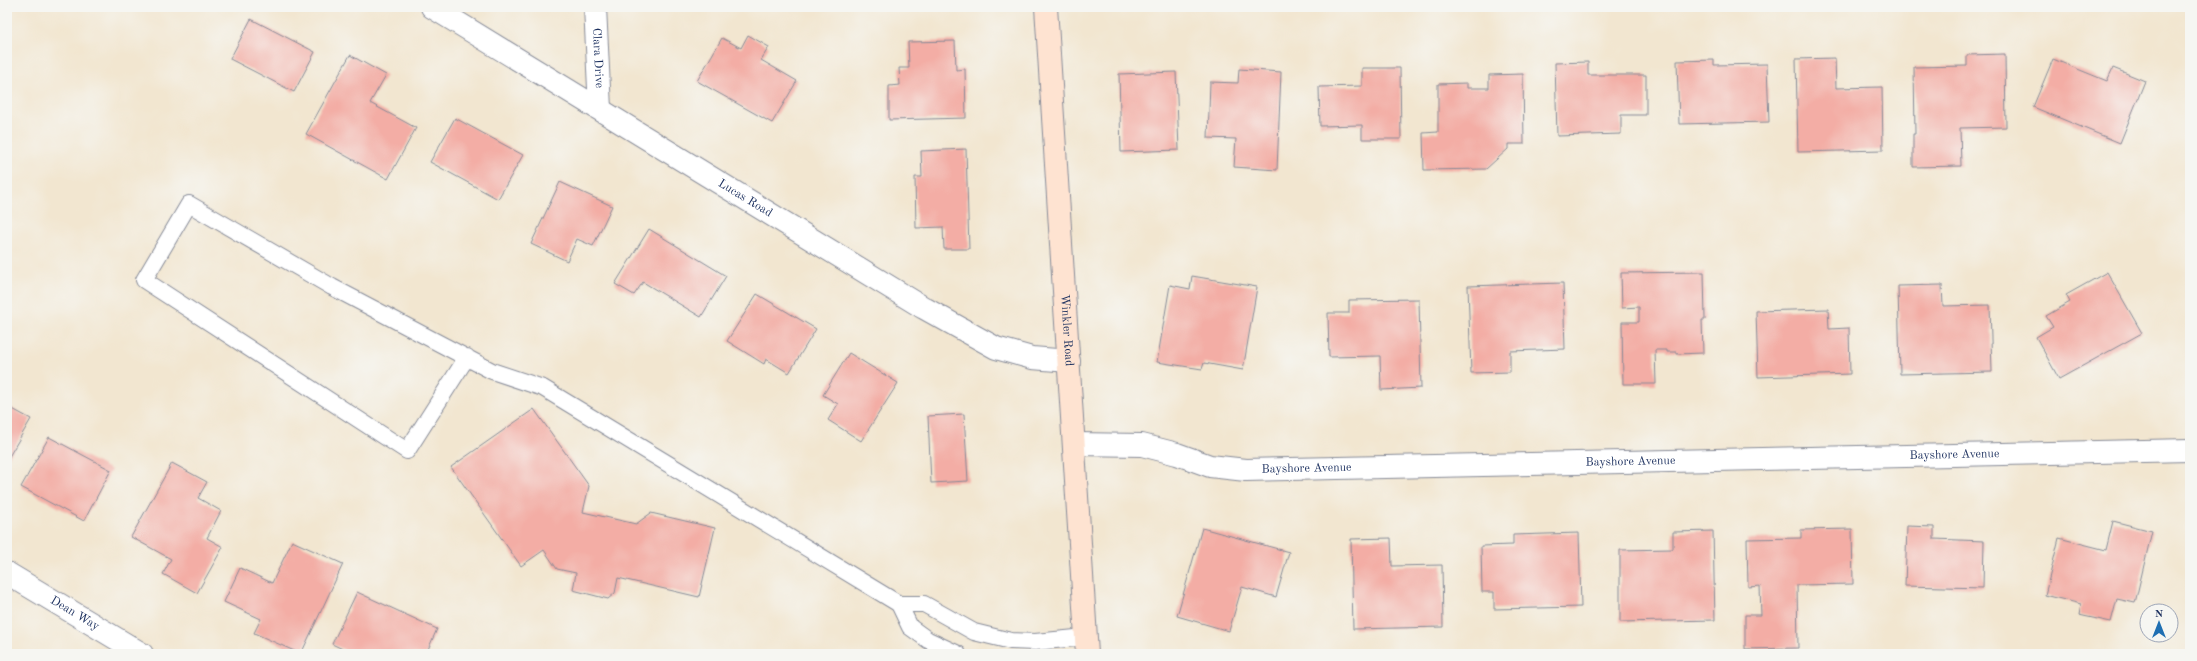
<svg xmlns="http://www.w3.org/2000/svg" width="2197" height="661" font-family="'Old Standard TT',serif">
  <rect width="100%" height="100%" fill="#f6f6f2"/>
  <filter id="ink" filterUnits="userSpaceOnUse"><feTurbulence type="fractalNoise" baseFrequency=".025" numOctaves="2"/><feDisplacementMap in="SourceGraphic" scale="8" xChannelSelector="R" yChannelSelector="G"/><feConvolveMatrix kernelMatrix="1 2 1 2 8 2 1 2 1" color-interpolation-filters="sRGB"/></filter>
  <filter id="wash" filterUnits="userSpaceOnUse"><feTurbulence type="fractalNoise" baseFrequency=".012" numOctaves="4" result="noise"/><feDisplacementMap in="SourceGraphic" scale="16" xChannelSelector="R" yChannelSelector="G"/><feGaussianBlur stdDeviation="0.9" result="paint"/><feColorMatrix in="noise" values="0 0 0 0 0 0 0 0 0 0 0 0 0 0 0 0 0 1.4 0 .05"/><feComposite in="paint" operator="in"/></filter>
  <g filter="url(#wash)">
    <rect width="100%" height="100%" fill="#f2e6d0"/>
    <g id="blocks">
      <g fill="#f3ada5">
        <polygon points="251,19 315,52 294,92 230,59"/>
        <polygon points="748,35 769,47 761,60 797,81 772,123 697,81 722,38 741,48"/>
        <polygon points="955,41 956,70 965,69 966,118 889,120 889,86 900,85 899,68 909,68 908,42"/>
        <polygon points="2005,54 2006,127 1960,128 1961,166 1913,167 1913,134 1915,134 1914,67 1967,66 1967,55"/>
        <polygon points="350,55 386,75 370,103 416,128 388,179 306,134"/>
        <polygon points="1835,58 1836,88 1882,87 1883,150 1798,152 1796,59"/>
        <polygon points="2053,59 2107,81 2113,68 2145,81 2120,143 2033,107"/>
        <polygon points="1714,60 1714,65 1767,64 1769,122 1679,124 1677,61"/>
        <polygon points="1588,62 1588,75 1646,75 1646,115 1621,115 1621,134 1557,136 1555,63"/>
        <polygon points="1362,68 1400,68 1401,139 1362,139 1362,125 1320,126 1319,87 1362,86"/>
        <polygon points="1239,69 1281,72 1277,170 1234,167 1236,139 1208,138 1210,82 1238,83"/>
        <polygon points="1176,72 1179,150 1121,152 1119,74"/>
        <polygon points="1523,74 1524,144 1508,144 1508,149 1486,169 1424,170 1423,133 1438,132 1438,84 1467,83 1467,88 1489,88 1489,75"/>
        <polygon points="455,118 523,155 498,199 430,162"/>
        <polygon points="966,149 969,249 944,249 943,227 916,228 915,177 922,177 921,151"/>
        <polygon points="560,182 612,206 593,246 577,239 567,261 531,244"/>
        <polygon points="649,229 726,276 701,317 643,282 634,295 615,284"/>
        <polygon points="1704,272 1705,320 1702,320 1703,353 1677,354 1677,352 1667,352 1667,350 1655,350 1656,384 1623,384 1622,322 1639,322 1639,307 1622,308 1621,273"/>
        <polygon points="2107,272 2142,333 2059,379 2036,337 2053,327 2046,316 2070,302 2066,295"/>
        <polygon points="1192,276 1257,287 1243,370 1204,363 1202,369 1157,362 1170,285 1190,289"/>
        <polygon points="1563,283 1565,349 1510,351 1510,372 1471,373 1468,286"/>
        <polygon points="1942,285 1943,306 1990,305 1992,372 1900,374 1898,286"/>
        <polygon points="757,294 816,329 789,373 766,359 764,364 727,341"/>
        <polygon points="1419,299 1421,388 1381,390 1380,356 1329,357 1328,313 1349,313 1349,300"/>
        <polygon points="1828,309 1829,329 1849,328 1850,374 1758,377 1756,311"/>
        <polygon points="849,353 898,383 861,441 828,420 838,404 823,395"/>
        <polygon points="7,406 31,419 7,460"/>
        <polygon points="534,409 589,486 583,512 636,524 651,513 715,528 699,597 618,578 615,593 608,599 573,590 576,573 557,569 544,550 521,566 451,467"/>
        <polygon points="964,414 968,481 931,483 928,416"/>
        <polygon points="49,437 111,470 84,521 21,487"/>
        <polygon points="172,463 207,482 198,498 221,511 207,538 223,547 197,593 163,574 171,559 131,537"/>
        <polygon points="2113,521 2152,531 2135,603 2117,599 2111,622 2079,615 2081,604 2045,595 2059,538 2106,550"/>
        <polygon points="1907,526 1934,527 1934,539 1984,541 1983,588 1905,586"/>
        <polygon points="1202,528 1289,552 1276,597 1242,587 1229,631 1177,616"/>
        <polygon points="1852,529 1853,584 1797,585 1798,648 1745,649 1745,615 1761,615 1760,586 1748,587 1747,539 1801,538 1801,530"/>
        <polygon points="1713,531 1715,620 1620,622 1620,550 1673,549 1673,532"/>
        <polygon points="1579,533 1581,607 1494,609 1494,592 1482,592 1481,546 1513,545 1513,535"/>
        <polygon points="1391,538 1392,566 1442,565 1443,627 1353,629 1351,539"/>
        <polygon points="292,541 343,564 301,654 254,633 261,619 224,602 240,568 272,583"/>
        <polygon points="357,592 437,629 426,654 353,654 332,644"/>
      </g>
    </g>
  </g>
  <g filter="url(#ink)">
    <use href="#blocks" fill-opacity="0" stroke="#868a97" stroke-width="1"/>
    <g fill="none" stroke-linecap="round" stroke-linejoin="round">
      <defs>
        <g id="lane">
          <polyline points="467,357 407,451 144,280 189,204 332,287 492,371 543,388 899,604"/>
          <polyline points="958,654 928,640 910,627 899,604 924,604 974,632 1011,641 1035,642 1086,637"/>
        </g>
        <g id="street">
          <path id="s1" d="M432,7L924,308L996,348L1032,358L1069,361"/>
          <path id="s2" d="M595,7L600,109"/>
          <path id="s3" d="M1074,444L1142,445L1177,454L1210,466L1246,470L2190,450"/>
          <path id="s4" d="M7,573L142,654"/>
        </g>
        <g id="secondary">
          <path id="s5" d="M1046,7L1087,654"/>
        </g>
      </defs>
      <use href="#lane" stroke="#868a97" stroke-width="18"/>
      <use href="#street" stroke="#868a97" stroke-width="24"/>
      <use href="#secondary" stroke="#868a97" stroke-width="24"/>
      <use href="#lane" stroke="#fff" stroke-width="16"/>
      <use href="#street" stroke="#fff" stroke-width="22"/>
      <use href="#secondary" stroke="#fee3d1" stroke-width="22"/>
    </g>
  </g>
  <g text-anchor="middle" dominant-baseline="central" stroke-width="3.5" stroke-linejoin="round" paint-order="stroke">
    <g font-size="12" fill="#1b2f5e" stroke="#f6f6f2">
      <text stroke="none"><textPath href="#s2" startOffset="51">Clara Drive</textPath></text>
      <text stroke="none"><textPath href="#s1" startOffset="367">Lucas Road</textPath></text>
      <text stroke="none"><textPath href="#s5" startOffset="324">Winkler Road</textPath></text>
      <text stroke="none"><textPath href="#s3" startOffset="884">Bayshore Avenue</textPath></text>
      <text stroke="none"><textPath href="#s3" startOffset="560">Bayshore Avenue</textPath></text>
      <text stroke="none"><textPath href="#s3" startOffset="236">Bayshore Avenue</textPath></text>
      <text stroke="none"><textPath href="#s4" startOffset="79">Dean Way</textPath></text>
    </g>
  </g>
  <rect width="2197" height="661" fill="none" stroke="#f6f6f2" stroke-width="24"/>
  <g transform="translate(2159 623)"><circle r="19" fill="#f6f6f2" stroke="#9ea6b7"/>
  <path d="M0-3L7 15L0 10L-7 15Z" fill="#1f6fb2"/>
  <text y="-6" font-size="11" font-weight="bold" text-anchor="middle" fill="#1b2f5e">N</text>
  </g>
</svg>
